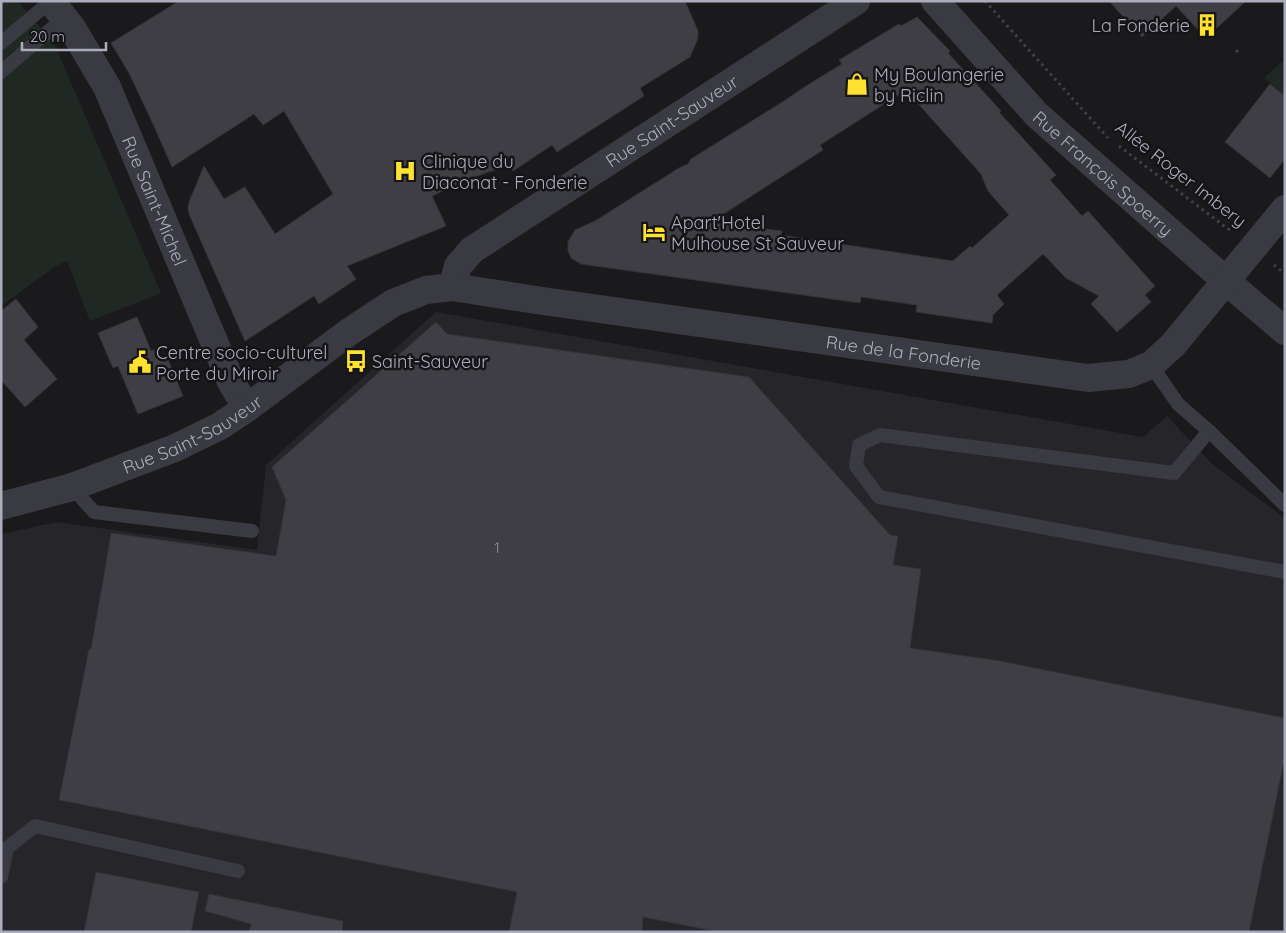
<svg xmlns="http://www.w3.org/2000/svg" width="1286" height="933" font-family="Quicksand,sans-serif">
  <rect width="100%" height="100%" fill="#1a191c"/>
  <polygon fill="#262529" points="436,312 1143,437 1167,416 1212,464 1285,518 1285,932 1,932 1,534 57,522 257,550 266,465"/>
  <g fill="#1f2822">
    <polygon points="1,1 18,1 55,45 161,293 90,321 67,261 56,266 1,306"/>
    <polygon points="1285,59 1285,96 1264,78"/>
  </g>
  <g fill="#3f3e44" stroke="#343338" fill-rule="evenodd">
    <polygon points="179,1 685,1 698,31 698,38 690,57 640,88 644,96 557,152 552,145 513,171 510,166 488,172 459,183 432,196 446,226 347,266 356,279 319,304 314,296 245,341 189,214 188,208 189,202 204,166 224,199 245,187 275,234 333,194 284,111 263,125 254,114 172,167 154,126 129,73 111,43"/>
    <polygon points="1109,1 1246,1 1206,38 1176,6 1142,37"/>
    <path d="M917,17L950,51L948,53L1001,111L999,112L1056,175L1050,180L1082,216L1088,211L1155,286L1145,295L1151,302L1117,332L1091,304L1099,296L1066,278L1043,254L997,295L1004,304L993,315L992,323L916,312L917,305L861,297L860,303L581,264L571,258L568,251V242L575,230L595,221L679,168L688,164L691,159L787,99L806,86L842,64L839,60L899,24L901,26ZM906,90L981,174L988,191L1009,215L972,248L970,246L953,261L781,235L782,231L711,222L823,150L820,145Z"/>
    <polygon points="1270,84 1285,96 1285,159 1270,178 1225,142"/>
    <polygon points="16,299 38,327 24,340 57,379 25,407 1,380 1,311"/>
    <polygon points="137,317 151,351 157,349 161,359 167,357 183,396 138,414 118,366 113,368 98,333"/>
    <polygon points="436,322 447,334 749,377 890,535 898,536 893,565 921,569 910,648 1000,661 1285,718 1285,756 1249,932 719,932 643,917 642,932 509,932 517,892 59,800 89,649 91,649 103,581 111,533 276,556 286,500 272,467"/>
    <polygon points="96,872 199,892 191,932 84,932"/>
    <polygon points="209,894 343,921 342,932 249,932 251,924 205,911"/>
  </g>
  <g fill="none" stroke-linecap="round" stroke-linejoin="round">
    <g stroke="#404149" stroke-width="3" stroke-dasharray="2.5 4" stroke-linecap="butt">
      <polyline points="985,1 1108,138"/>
      <polyline points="1236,52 1241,48"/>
      <polyline points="1119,146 1232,232"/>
      <polyline points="1274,265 1285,274"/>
    </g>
    <g stroke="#3a3a42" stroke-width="14">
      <polyline points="1,43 51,1"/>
      <polyline points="1,72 64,18"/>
      <polyline points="1151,365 1178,404 1209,431 1285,505"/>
      <polyline points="1209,431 1174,473 880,435 859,445 856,466 879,497 1285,572"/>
      <polyline points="72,487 94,512 252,531"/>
      <polyline points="1,877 7,848 35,826 238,871"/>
    </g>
    <g stroke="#3a3a42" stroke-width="28">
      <path id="s1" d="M51,1L72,28L107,87L231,382L247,408"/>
      <path id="s2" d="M935,1L1037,115L1226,281L1285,331"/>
      <path id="s3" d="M452,287L458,266L472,250L856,1"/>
      <path id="s4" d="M1,506L72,487L175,448L220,426L247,408L349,332L393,303L426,290L452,287L536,300L1088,378L1129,374L1151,365L1173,345L1285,209"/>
    </g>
  </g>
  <defs>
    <symbol id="building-bare" viewBox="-9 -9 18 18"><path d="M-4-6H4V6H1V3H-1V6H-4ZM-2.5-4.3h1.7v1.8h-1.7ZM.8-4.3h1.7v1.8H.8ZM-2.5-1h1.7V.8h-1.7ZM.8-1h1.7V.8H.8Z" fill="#ffe22f" stroke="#151417" stroke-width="2.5" paint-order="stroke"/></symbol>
    <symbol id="shop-bare" viewBox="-9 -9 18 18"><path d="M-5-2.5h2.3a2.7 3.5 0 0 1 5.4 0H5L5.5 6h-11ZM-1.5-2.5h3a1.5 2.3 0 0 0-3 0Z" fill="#ffe22f" stroke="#151417" stroke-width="2.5" paint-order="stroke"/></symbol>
    <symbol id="hospital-bare" viewBox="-9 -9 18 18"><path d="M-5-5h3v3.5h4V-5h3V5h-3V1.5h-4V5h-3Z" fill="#ffe22f" stroke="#151417" stroke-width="2.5" paint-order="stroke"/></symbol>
    <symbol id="hotel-bare" viewBox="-9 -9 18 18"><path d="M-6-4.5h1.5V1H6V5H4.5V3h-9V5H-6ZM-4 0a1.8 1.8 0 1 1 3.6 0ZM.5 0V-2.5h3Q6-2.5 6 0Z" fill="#ffe22f" stroke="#151417" stroke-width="2.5" paint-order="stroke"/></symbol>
    <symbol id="bus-bare" viewBox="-9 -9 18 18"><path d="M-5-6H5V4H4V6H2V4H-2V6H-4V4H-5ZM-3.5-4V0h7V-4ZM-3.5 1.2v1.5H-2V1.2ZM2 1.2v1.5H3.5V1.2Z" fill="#ffe22f" stroke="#151417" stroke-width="2.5" paint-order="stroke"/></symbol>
    <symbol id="civic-bare" viewBox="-9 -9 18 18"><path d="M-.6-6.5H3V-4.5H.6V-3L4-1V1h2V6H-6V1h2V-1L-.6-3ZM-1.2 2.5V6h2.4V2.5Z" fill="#ffe22f" stroke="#151417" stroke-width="2.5" paint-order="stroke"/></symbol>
  </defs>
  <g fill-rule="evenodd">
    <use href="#building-bare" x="1191" y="9" width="32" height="32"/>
    <use href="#shop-bare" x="841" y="68" width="32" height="32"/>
    <use href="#hospital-bare" x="389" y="155" width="32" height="32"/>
    <use href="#hotel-bare" x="638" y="216" width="32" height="32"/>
    <use href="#bus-bare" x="340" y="345" width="32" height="32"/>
    <use href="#civic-bare" x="124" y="346" width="32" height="32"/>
  </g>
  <g text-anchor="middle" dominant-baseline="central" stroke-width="5" stroke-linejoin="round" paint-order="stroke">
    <g font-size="15" fill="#90919f">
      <text x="497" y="547">1</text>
    </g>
    <g font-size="18" fill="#abadbd" stroke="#151417" text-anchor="start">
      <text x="1190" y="25" text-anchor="end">La Fonderie</text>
      <text x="874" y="74">My Boulangerie<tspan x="874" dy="21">by Riclin</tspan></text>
      <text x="422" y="161">Clinique du<tspan x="422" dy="21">Diaconat - Fonderie</tspan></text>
      <text x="671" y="222">Apart'Hotel<tspan x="671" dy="21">Mulhouse St Sauveur</tspan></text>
      <text x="156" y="352">Centre socio-culturel<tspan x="156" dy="21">Porte du Miroir</tspan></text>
      <text x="372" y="361">Saint-Sauveur</text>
    </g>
    <g font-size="18" fill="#abadbd" stroke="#151417">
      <text stroke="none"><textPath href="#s3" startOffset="281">Rue Saint-Sauveur</textPath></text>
      <text stroke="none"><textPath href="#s2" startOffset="241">Rue François Spoerry</textPath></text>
      <text transform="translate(1181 174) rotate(38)">Allée Roger Imbery</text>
      <text stroke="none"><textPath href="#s1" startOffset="226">Rue Saint-Michel</textPath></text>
      <text stroke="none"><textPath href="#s4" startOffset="964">Rue de la Fonderie</textPath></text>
      <text stroke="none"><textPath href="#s4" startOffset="205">Rue Saint-Sauveur</textPath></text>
    </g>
  </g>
  <rect width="1286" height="933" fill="none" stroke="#abadbd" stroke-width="5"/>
  <path d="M22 42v8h84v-8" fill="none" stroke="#abadbd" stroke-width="2.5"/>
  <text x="30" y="42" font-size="15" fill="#abadbd" stroke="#151417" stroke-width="4" paint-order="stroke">20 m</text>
</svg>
